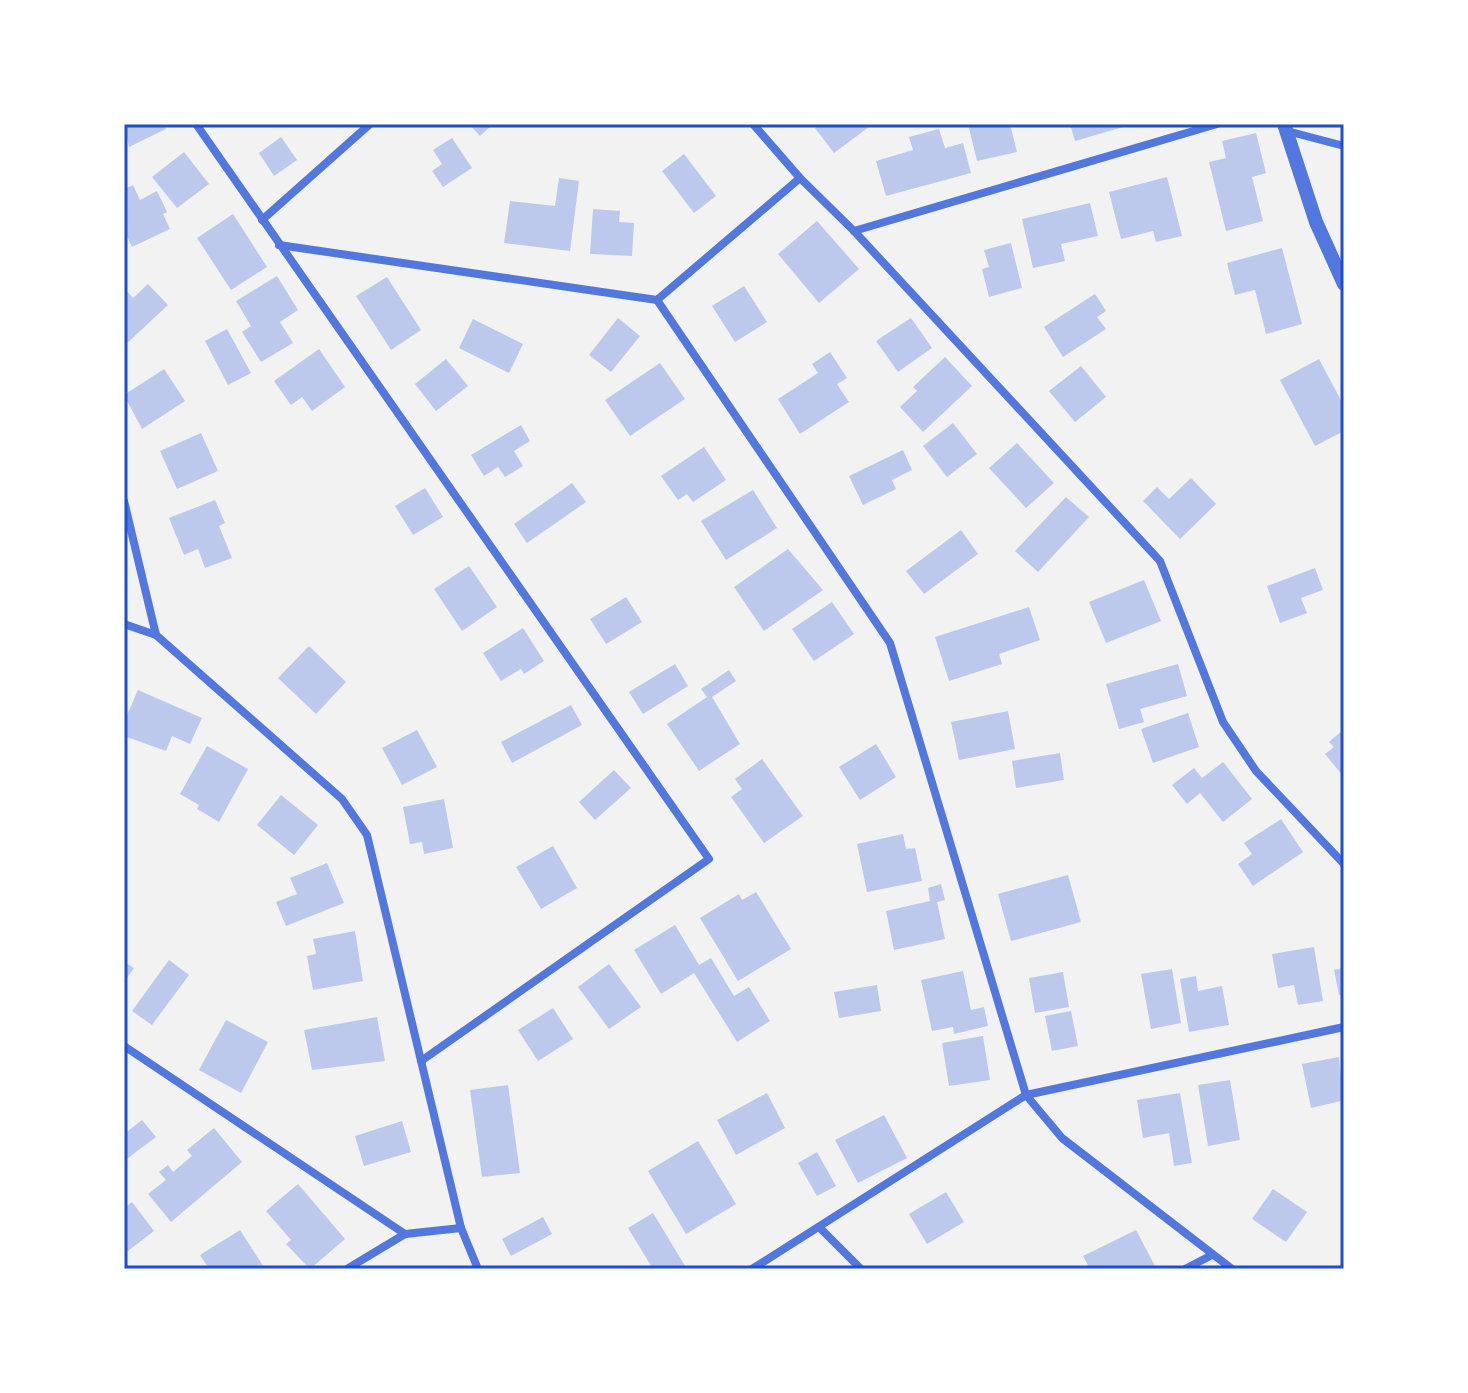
<svg xmlns="http://www.w3.org/2000/svg" width="1468" height="1393" font-family="Jost,sans-serif">
  <rect width="100%" height="100%" fill="#f2f2f2"/>
  <g fill="#bdc9ec">
    <polygon points="124,124 164,124 166,129 129,147"/>
    <polygon points="469,124 493,124 480,136"/>
    <polygon points="820,124 873,124 834,153 815,128"/>
    <polygon points="968,124 1010,124 1017,152 977,161"/>
    <polygon points="1070,124 1130,124 1130,125 1075,141"/>
    <polygon points="939,129 945,148 963,143 971,173 886,196 876,161 913,150 909,137"/>
    <polygon points="1256,133 1266,173 1252,177 1263,221 1226,231 1209,162 1226,158 1222,141"/>
    <polygon points="281,137 297,160 274,176 259,153"/>
    <polygon points="452,138 472,168 443,187 432,171 442,164 433,150"/>
    <polygon points="184,152 209,184 177,208 152,177"/>
    <polygon points="684,154 716,196 694,213 662,171"/>
    <polygon points="1167,177 1182,236 1156,242 1153,231 1121,239 1109,192"/>
    <polygon points="559,178 579,181 570,251 504,243 510,201 555,206"/>
    <polygon points="133,185 140,200 157,191 167,212 163,214 170,229 132,247 124,230 124,189"/>
    <polygon points="1090,203 1098,236 1061,244 1065,261 1033,268 1022,219"/>
    <polygon points="593,209 620,211 619,222 634,223 632,256 590,254"/>
    <polygon points="233,214 267,267 231,290 197,238"/>
    <polygon points="817,221 859,269 819,303 778,254"/>
    <polygon points="1011,243 1022,288 989,297 982,269 989,267 984,250"/>
    <polygon points="1282,248 1302,324 1266,334 1255,290 1235,295 1227,263"/>
    <polygon points="277,276 298,310 280,322 293,343 261,362 242,332 251,326 236,301"/>
    <polygon points="387,277 421,330 391,350 356,296"/>
    <polygon points="148,284 168,305 124,346 124,288 133,298"/>
    <polygon points="744,286 767,322 735,342 712,306"/>
    <polygon points="1095,294 1106,311 1097,317 1106,329 1063,357 1044,327"/>
    <polygon points="618,318 640,336 611,372 589,355"/>
    <polygon points="911,318 932,348 898,372 876,341"/>
    <polygon points="473,319 523,344 509,373 459,348"/>
    <polygon points="227,329 251,373 228,385 205,341"/>
    <polygon points="319,349 345,387 312,411 302,397 291,405 274,381"/>
    <polygon points="830,352 847,378 837,384 849,402 800,434 778,399 818,373 812,364"/>
    <polygon points="945,357 972,386 923,432 900,407 917,391 913,387"/>
    <polygon points="446,359 468,386 436,411 415,384"/>
    <polygon points="1319,359 1344,406 1344,431 1315,446 1280,380"/>
    <polygon points="660,363 685,399 630,436 605,400"/>
    <polygon points="1081,366 1106,397 1075,422 1049,391"/>
    <polygon points="164,369 185,401 142,429 124,395"/>
    <polygon points="953,423 977,454 947,477 923,446"/>
    <polygon points="521,425 530,441 514,451 523,466 505,477 498,467 484,476 471,455"/>
    <polygon points="201,433 218,471 177,489 160,451"/>
    <polygon points="1017,443 1054,483 1026,508 989,468"/>
    <polygon points="704,447 726,480 693,502 687,494 678,500 661,476"/>
    <polygon points="903,450 912,470 892,480 896,489 863,505 849,476"/>
    <polygon points="1191,478 1216,504 1180,539 1143,501 1157,487 1169,499"/>
    <polygon points="572,483 586,502 527,543 514,524"/>
    <polygon points="425,488 443,517 413,535 395,506"/>
    <polygon points="753,490 777,528 726,560 701,521"/>
    <polygon points="1066,497 1089,517 1038,572 1015,551"/>
    <polygon points="215,500 225,523 219,526 232,558 205,568 198,549 184,555 169,518"/>
    <polygon points="961,530 978,554 924,594 906,571"/>
    <polygon points="788,549 823,590 764,631 734,587"/>
    <polygon points="469,566 497,607 462,631 434,589"/>
    <polygon points="1315,568 1323,590 1301,598 1307,613 1280,623 1267,586"/>
    <polygon points="1144,580 1161,621 1106,643 1089,602"/>
    <polygon points="626,597 642,622 606,644 590,619"/>
    <polygon points="832,602 854,634 814,661 792,629"/>
    <polygon points="1029,607 1040,640 999,654 1002,664 949,681 935,637"/>
    <polygon points="523,628 544,661 524,674 521,669 501,681 483,653"/>
    <polygon points="309,646 346,682 316,714 278,678"/>
    <polygon points="675,664 688,686 643,714 629,692"/>
    <polygon points="1178,664 1187,696 1140,709 1144,722 1119,729 1106,684"/>
    <polygon points="729,670 736,681 712,697 740,744 699,771 667,724 707,697 701,689"/>
    <polygon points="138,690 202,718 190,744 172,736 166,751 124,736 124,722"/>
    <polygon points="571,705 582,725 512,763 501,742"/>
    <polygon points="1008,711 1015,749 959,760 951,722"/>
    <polygon points="1188,713 1199,747 1153,763 1141,729"/>
    <polygon points="1344,729 1344,777 1325,754 1334,747 1329,742"/>
    <polygon points="417,730 437,767 402,785 382,748"/>
    <polygon points="876,744 896,777 860,800 839,767"/>
    <polygon points="207,746 248,769 219,822 197,809 199,805 180,794"/>
    <polygon points="1060,753 1064,780 1016,788 1012,761"/>
    <polygon points="762,759 803,816 764,843 731,797 742,789 735,779"/>
    <polygon points="1223,762 1252,799 1223,822 1200,793 1187,804 1172,785 1194,768 1202,778"/>
    <polygon points="614,770 631,788 595,820 579,802"/>
    <polygon points="281,795 318,825 294,855 257,825"/>
    <polygon points="444,799 453,848 424,854 422,842 410,844 403,807"/>
    <polygon points="1281,819 1303,852 1253,886 1238,864 1252,854 1244,843"/>
    <polygon points="903,834 906,849 915,848 922,881 867,892 857,844"/>
    <polygon points="553,846 577,888 541,909 516,867"/>
    <polygon points="327,863 344,903 286,926 276,902 297,894 290,878"/>
    <polygon points="1068,875 1081,922 1011,941 998,894"/>
    <polygon points="941,884 945,900 937,902 945,939 894,950 886,911 930,901 928,888"/>
    <polygon points="756,892 791,949 738,981 700,918 739,894 742,900"/>
    <polygon points="675,925 699,965 711,958 734,996 749,987 770,1021 737,1042 694,973 661,994 634,950"/>
    <polygon points="355,931 363,981 313,990 307,956 316,954 313,939"/>
    <polygon points="1314,947 1323,1001 1298,1005 1294,985 1278,988 1272,954"/>
    <polygon points="169,960 189,975 152,1025 132,1011"/>
    <polygon points="124,962 134,968 124,982"/>
    <polygon points="609,964 641,1007 609,1029 578,987"/>
    <polygon points="1344,968 1344,994 1339,995 1334,970"/>
    <polygon points="1172,969 1181,1023 1151,1029 1141,974"/>
    <polygon points="963,971 971,1010 984,1007 988,1026 954,1034 953,1027 932,1031 921,980"/>
    <polygon points="1063,972 1069,1007 1035,1013 1029,978"/>
    <polygon points="1196,976 1198,991 1222,986 1229,1025 1189,1032 1180,979"/>
    <polygon points="877,985 881,1011 839,1018 834,992"/>
    <polygon points="553,1008 573,1039 538,1061 518,1030"/>
    <polygon points="1071,1011 1078,1046 1052,1051 1045,1016"/>
    <polygon points="377,1017 385,1061 312,1070 304,1030"/>
    <polygon points="226,1020 268,1042 241,1093 199,1070"/>
    <polygon points="983,1036 990,1080 949,1086 942,1043"/>
    <polygon points="1339,1057 1344,1108 1341,1101 1311,1108 1302,1064"/>
    <polygon points="1230,1080 1240,1140 1208,1146 1198,1085"/>
    <polygon points="508,1085 520,1173 482,1177 470,1090"/>
    <polygon points="767,1093 785,1128 736,1155 717,1120"/>
    <polygon points="1180,1093 1192,1163 1174,1166 1169,1133 1143,1138 1137,1100"/>
    <polygon points="884,1115 907,1158 858,1183 835,1140"/>
    <polygon points="142,1120 156,1137 124,1161 124,1134"/>
    <polygon points="402,1121 411,1152 364,1166 355,1136"/>
    <polygon points="214,1128 242,1162 171,1222 148,1194 166,1180 159,1172 168,1165 173,1172 192,1156 187,1150"/>
    <polygon points="698,1141 736,1204 686,1234 648,1171"/>
    <polygon points="817,1152 836,1186 817,1196 798,1163"/>
    <polygon points="298,1184 345,1239 310,1269 286,1244 291,1240 266,1211"/>
    <polygon points="1273,1189 1307,1212 1286,1242 1252,1219"/>
    <polygon points="946,1192 964,1222 927,1244 909,1214"/>
    <polygon points="132,1202 154,1231 124,1254 124,1208"/>
    <polygon points="653,1213 687,1269 653,1269 628,1228"/>
    <polygon points="543,1217 552,1234 511,1256 502,1239"/>
    <polygon points="240,1230 265,1269 209,1269 200,1255"/>
    <polygon points="1136,1230 1155,1266 1090,1269 1083,1256"/>
  </g>
  <g fill="none" stroke-linecap="round" stroke-linejoin="round">
    <g stroke="#5277de" stroke-width="8">
      <polyline points="196,124 709,859 421,1061"/>
      <polyline points="753,124 800,178 854,231 1160,561 1223,722 1256,771 1344,864"/>
      <polyline points="1287,131 1344,146"/>
      <polyline points="262,220 370,124"/>
      <polyline points="854,231 1217,124"/>
      <polyline points="279,245 657,300 800,178"/>
      <polyline points="657,300 890,643 1026,1095 1062,1138 1232,1269"/>
      <polyline points="124,501 156,635 342,799 367,835 461,1228 478,1269"/>
      <polyline points="124,624 156,635"/>
      <polyline points="124,1046 405,1234"/>
      <polyline points="819,1227 861,1269"/>
      <polyline points="347,1269 405,1234 461,1228"/>
      <polyline points="752,1269 1026,1095 1344,1027"/>
      <polyline points="1185,1269 1210,1256"/>
    </g>
    <polyline stroke="#5277de" stroke-width="14" points="1284,124 1316,222 1344,284"/>
  </g>
  <rect width="1468" height="1393" fill="none" stroke="#ffffff" stroke-width="252"/>
  <rect x="126" y="126" width="1216" height="1141" fill="none" stroke="#1d4ed8" stroke-width="3"/>
</svg>
